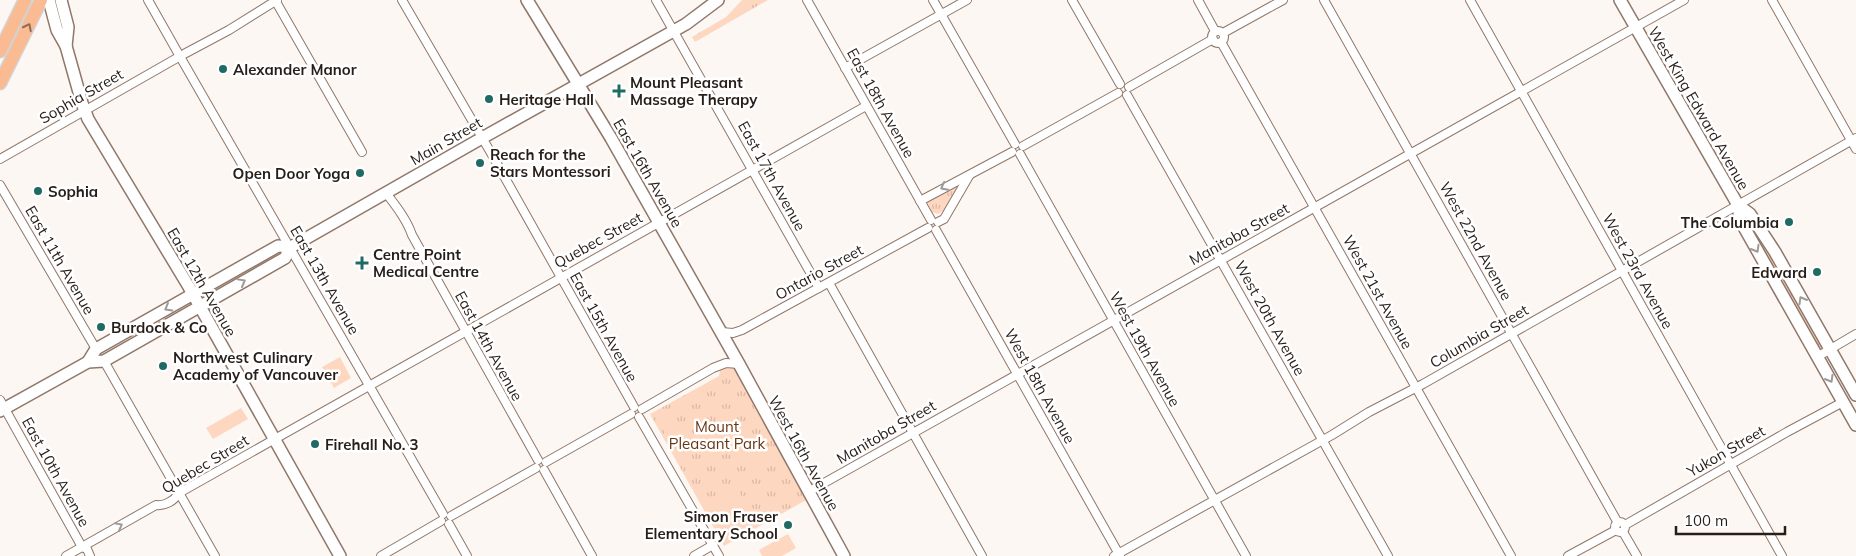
<svg xmlns="http://www.w3.org/2000/svg" width="1856" height="556" font-family="Mulish,sans-serif">
  <defs>
    <pattern id="grass-tufts" width="24" height="20" patternUnits="userSpaceOnUse" patternTransform="scale(1.25)"><rect width="24" height="20" fill="#fed7c1"/><path d="M3 7l-1-3M5 7V3M7 7l1-3M15 17l-1-3M17 17v-4M19 17l1-3" fill="none" stroke="#dab8a5"/></pattern>
  </defs>
  <rect width="100%" height="100%" fill="#fdf7f4"/>
  <g fill="url(#grass-tufts)">
    <polygon points="742,0 768,0 695,42 692,37 726,17"/>
    <polygon points="958,183 959,185 943,211 938,214 932,212 927,201"/>
    <polygon points="1747,222 1773,256 1824,348 1820,350"/>
    <polygon points="728,365 734,367 796,481 808,499 724,546 650,414 719,376 720,370"/>
  </g>
  <g fill="#fed7c1">
    <polygon points="340,357 351,378 334,388 322,367"/>
    <polygon points="241,408 248,419 213,439 206,428"/>
    <path d="M667,423C675,429 682,430 692,429C691,439 683,441 679,450C669,448 665,438 663,428Z"/>
    <polygon points="761,445 772,465 760,472 749,452"/>
    <polygon points="737,488 747,506 718,523 707,505"/>
    <polygon points="788,534 796,548 782,556 762,556 759,550"/>
  </g>
  <g fill="none" stroke-linecap="round" stroke-linejoin="round">
    <defs>
      <g id="street">
        <polyline points="148,0 178,53"/>
        <polyline points="275,0 362,152"/>
        <polyline points="402,0 491,153 634,407"/>
        <polyline points="656,0 819,288"/>
        <polyline points="807,0 931,220"/>
        <polyline points="933,0 1015,144"/>
        <polyline points="1072,0 1120,84"/>
        <polyline points="1198,0 1215,31"/>
        <polyline points="1324,0 1618,523"/>
        <polyline points="1470,0 1782,556"/>
        <polyline points="1772,0 1856,149"/>
        <circle cx="1218" cy="37" r="6"/>
        <polyline points="1223,33 1283,0"/>
        <polyline points="1221,42 1511,556"/>
        <polyline points="184,54 229,30 277,0"/>
        <polyline points="182,60 443,514"/>
        <polyline points="845,68 967,0"/>
        <polyline points="1129,87 1213,39"/>
        <polyline points="1127,95 1388,556"/>
        <polyline points="1023,146 1118,93"/>
        <polyline points="1020,154 1246,556"/>
        <polyline points="0,159 177,58"/>
        <polyline points="0,185 96,349"/>
        <path d="M386,193C396,206 407,220 412,235L538,460"/>
        <polyline points="920,201 1012,152"/>
        <polyline points="938,222 944,219 969,176"/>
        <polyline points="936,230 1120,556"/>
        <polyline points="829,283 982,556"/>
        <polyline points="721,332 733,333 742,330 928,228"/>
        <polyline points="1817,357 1856,334"/>
        <polyline points="104,361 215,556"/>
        <polyline points="0,400 82,547 87,549 90,556"/>
        <polyline points="642,409 713,368 726,363 739,364"/>
        <polyline points="639,417 719,556"/>
        <polyline points="546,462 631,414"/>
        <polyline points="544,470 592,556"/>
        <polyline points="808,492 1684,0"/>
        <polyline points="451,516 536,468"/>
        <circle cx="1620" cy="527" r="5"/>
        <polyline points="449,524 467,556"/>
        <polyline points="1625,525 1787,432 1843,402"/>
        <polyline points="1623,532 1637,556"/>
        <path d="M66,556L156,505C165,506 174,501 179,493L866,106"/>
        <polyline points="381,556 441,521"/>
        <polyline points="694,556 713,545"/>
        <polyline points="1114,556 1332,435 1369,412 1423,384 1856,138"/>
        <polyline points="1568,556 1616,530"/>
      </g>
      <g id="secondary">
        <polyline points="49,0 57,30 66,46 82,103 88,119 189,287 340,556"/>
        <polyline points="61,0 68,27 66,46"/>
        <polyline points="527,0 611,138 739,364 844,556"/>
        <polyline points="1620,0 1738,205 1740,220 1856,425"/>
        <polyline points="1738,205 1750,214 1775,252 1856,395"/>
        <polyline points="88,362 96,349 278,246 291,247"/>
        <polyline points="0,411 88,362 104,361 285,258 291,247 482,138 686,24 718,0"/>
      </g>
      <g id="primary">
        <polyline points="0,51 25,0"/>
        <polyline points="0,83 41,0"/>
      </g>
    </defs>
    <use href="#street" stroke="#907769" stroke-width="10"/>
    <use href="#secondary" stroke="#907769" stroke-width="14"/>
    <use href="#primary" stroke="#d4d2d1" stroke-width="15"/>
    <use href="#street" stroke="#fff" stroke-width="8"/>
    <use href="#secondary" stroke="#fff" stroke-width="11"/>
    <use href="#primary" stroke="#fabb92" stroke-width="12"/>
  </g>
  <defs><path id="oneway-chevron" d="M-2-3.5L2.5 0L-2 3.5" fill="none" stroke-width="1.6" stroke-linecap="round" stroke-linejoin="round" transform="scale(1.25)"/></defs>
  <use stroke="#916c55" href="#oneway-chevron" transform="translate(28 27) rotate(-63)"/>
  <g stroke="#9e9a97">
    <use href="#oneway-chevron" transform="translate(944 187) rotate(152)"/>
    <use href="#oneway-chevron" transform="translate(1756 249) rotate(60)"/>
    <use href="#oneway-chevron" transform="translate(242 282) rotate(-29)"/>
    <use href="#oneway-chevron" transform="translate(1802 300) rotate(-120)"/>
    <use href="#oneway-chevron" transform="translate(168 308) rotate(150)"/>
    <use href="#oneway-chevron" transform="translate(1830 379) rotate(60)"/>
    <use href="#oneway-chevron" transform="translate(119 526) rotate(-29)"/>
  </g>
  <g fill="#206a64" stroke="#fff" stroke-width="2">
    <circle cx="223" cy="69" r="5"/>
    <path d="M616.5 83.5h5v5h5v5h-5v5h-5v-5h-5v-5h5z"/>
    <circle cx="489" cy="99" r="5"/>
    <circle cx="480" cy="163" r="5"/>
    <circle cx="360" cy="173" r="5"/>
    <circle cx="38" cy="191" r="5"/>
    <circle cx="1789" cy="222" r="5"/>
    <path d="M359.5 255.5h5v5h5v5h-5v5h-5v-5h-5v-5h5z"/>
    <circle cx="1817" cy="272" r="5"/>
    <circle cx="101" cy="327" r="5"/>
    <circle cx="163" cy="366" r="5"/>
    <circle cx="315" cy="444" r="5"/>
    <circle cx="788" cy="525" r="5"/>
  </g>
  <g text-anchor="middle" dominant-baseline="central" stroke-width="5" stroke-linejoin="round" paint-order="stroke">
    <g font-size="15" font-weight="bold" fill="#281e18" stroke="#fff" text-anchor="start">
      <text x="233" y="69">Alexander Manor</text>
      <text x="630" y="82">Mount Pleasant<tspan x="630" dy="17">Massage Therapy</tspan></text>
      <text x="499" y="99">Heritage Hall</text>
      <text x="490" y="154">Reach for the<tspan x="490" dy="17">Stars Montessori</tspan></text>
      <text x="350" y="173" text-anchor="end">Open Door Yoga</text>
      <text x="48" y="191">Sophia</text>
      <text x="1779" y="222" text-anchor="end">The Columbia</text>
      <text x="373" y="254">Centre Point<tspan x="373" dy="17">Medical Centre</tspan></text>
      <text x="1807" y="272" text-anchor="end">Edward</text>
      <text x="111" y="327">Burdock &amp; Co</text>
      <text x="173" y="357">Northwest Culinary<tspan x="173" dy="17">Academy of Vancouver</tspan></text>
      <text x="325" y="444">Firehall No. 3</text>
      <text x="778" y="516" text-anchor="end">Simon Fraser<tspan x="778" dy="17">Elementary School</tspan></text>
    </g>
    <g font-size="15" fill="#281e18" stroke="#fff">
      <text transform="translate(81 96) rotate(-30)">Sophia Street</text>
      <text transform="translate(881 103) rotate(61)">East 18th Avenue</text>
      <text transform="translate(1699 108) rotate(60)">West King Edward Avenue</text>
      <text transform="translate(446 141) rotate(-30)">Main Street</text>
      <text transform="translate(648 173) rotate(60)">East 16th Avenue</text>
      <text transform="translate(772 176) rotate(61)">East 17th Avenue</text>
      <text transform="translate(1239 234) rotate(-29)">Manitoba Street</text>
      <text transform="translate(598 240) rotate(-29)">Quebec Street</text>
      <text transform="translate(1476 241) rotate(61)">West 22nd Avenue</text>
      <text transform="translate(60 260) rotate(60)">East 11th Avenue</text>
      <text transform="translate(1638 271) rotate(61)">West 23rd Avenue</text>
      <text transform="translate(819 272) rotate(-29)">Ontario Street</text>
      <text transform="translate(325 280) rotate(60)">East 13th Avenue</text>
      <text transform="translate(202 282) rotate(60)">East 12th Avenue</text>
      <text transform="translate(1378 292) rotate(61)">West 21st Avenue</text>
      <text transform="translate(1270 318) rotate(61)">West 20th Avenue</text>
      <text transform="translate(604 327) rotate(61)">East 15th Avenue</text>
      <text transform="translate(1479 336) rotate(-30)">Columbia Street</text>
      <text transform="translate(489 346) rotate(61)">East 14th Avenue</text>
      <text transform="translate(1145 349) rotate(61)">West 19th Avenue</text>
      <text transform="translate(1040 386) rotate(61)">West 18th Avenue</text>
      <text transform="translate(886 432) rotate(-30)">Manitoba Street</text>
      <text transform="translate(1726 451) rotate(-30)">Yukon Street</text>
      <text transform="translate(804 453) rotate(61)">West 16th Avenue</text>
      <text transform="translate(205 464) rotate(-31)">Quebec Street</text>
      <text transform="translate(56 472) rotate(61)">East 10th Avenue</text>
    </g>
    <g font-size="15" fill="#683513" stroke="#fff">
      <text x="717" y="426">Mount<tspan x="717" dy="17">Pleasant Park</tspan></text>
    </g>
  </g>
  <path d="M1676 526v8h109v-8" fill="none" stroke="#281e18" stroke-width="2.5"/>
  <text x="1684" y="526" font-size="15" fill="#281e18" stroke="#ffffff" stroke-width="4" paint-order="stroke">100 m</text>
</svg>
